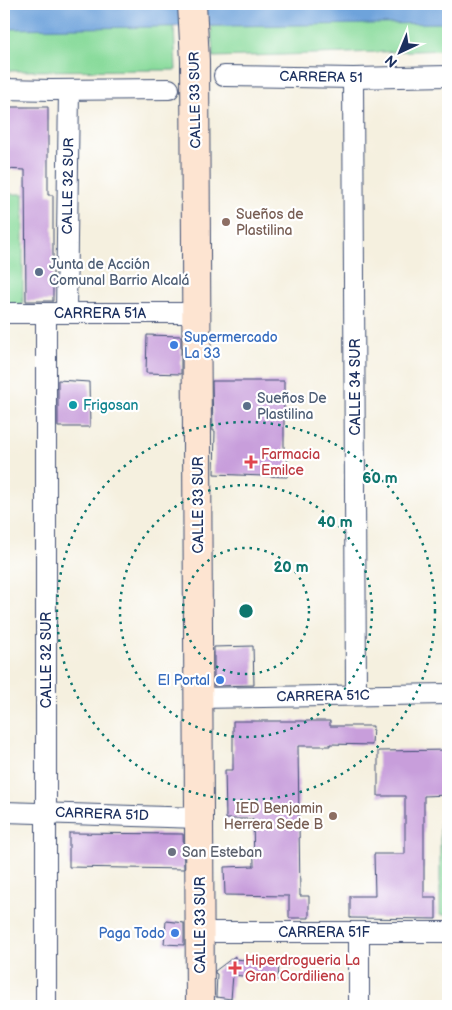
<svg xmlns="http://www.w3.org/2000/svg" width="452" height="1010" font-family="'Balsamiq Sans',sans-serif">
  <rect width="100%" height="100%" fill="#fff"/>
  <filter id="ink" filterUnits="userSpaceOnUse"><feTurbulence type="fractalNoise" baseFrequency=".02" numOctaves="2"/><feDisplacementMap in="SourceGraphic" scale="10" xChannelSelector="R" yChannelSelector="G"/><feConvolveMatrix kernelMatrix="1 2 1 2 8 2 1 2 1" color-interpolation-filters="sRGB"/></filter>
  <filter id="wash" filterUnits="userSpaceOnUse"><feTurbulence type="fractalNoise" baseFrequency=".0096" numOctaves="4" result="noise"/><feDisplacementMap in="SourceGraphic" scale="20" xChannelSelector="R" yChannelSelector="G"/><feGaussianBlur stdDeviation="1.12" result="paint"/><feColorMatrix in="noise" values="0 0 0 0 0 0 0 0 0 0 0 0 0 0 0 0 0 1.4 0 .05"/><feComposite in="paint" operator="in"/></filter>
  <g filter="url(#wash)">
    <rect width="100%" height="100%" fill="#f5f0df"/>
    <g fill="#8adb9c" stroke="#52857d">
      <polygon points="4,4 173,4 176,70 4,71"/>
      <polygon points="210,4 448,4 448,50 213,57"/>
      <rect x="4" y="194" width="19" height="111"/>
      <rect x="440" y="820" width="8" height="95"/>
    </g>
    <polygon fill="#6ea3db" stroke="#44699c" points="4,4 448,4 448,23 4,29"/>
    <g id="blocks">
      <g fill="#c89edb">
        <polygon points="4,107 48,107 48,195 53,195 53,301 26,301 25,170 4,169"/>
        <polygon points="147,335 181,336 181,374 146,373"/>
        <polygon points="58,380 89,382 90,427 58,427"/>
        <polygon points="212,381 284,381 284,450 288,450 287,477 214,474 215,431 213,431"/>
        <polygon points="253,646 254,685 214,686 214,647"/>
        <polygon points="233,721 330,721 330,726 373,726 372,745 330,744 330,746 298,746 300,896 309,896 309,918 289,918 289,896 225,895 224,867 254,866 253,819 226,819 225,770 233,770"/>
        <polygon points="448,750 448,795 424,796 424,897 436,897 436,919 350,918 350,896 375,896 374,854 405,854 405,796 378,796 378,751"/>
        <polygon points="69,833 183,834 184,869 69,867"/>
        <polygon points="166,921 184,923 184,945 164,944"/>
        <polygon points="235,956 235,959 279,963 278,980 233,975 231,999 216,997 217,974 215,973 215,971"/>
      </g>
    </g>
  </g>
  <g filter="url(#ink)">
    <use href="#blocks" fill-opacity="0" stroke="#3c4c71" stroke-width="1"/>
    <g fill="none" stroke-linecap="round" stroke-linejoin="round">
      <defs>
        <g id="street">
          <polyline points="224,76 353,78 448,76"/>
          <polyline points="353,78 356,695"/>
          <polyline points="4,89 51,90 169,89"/>
          <polyline points="4,313 197,313"/>
          <polyline points="46,313 46,1006"/>
          <polyline points="66,313 69,90"/>
          <polyline points="199,698 448,694"/>
          <polyline points="4,812 199,818"/>
          <polyline points="200,932 448,932"/>
          <polyline points="359,932 359,1006"/>
        </g>
        <polyline id="secondary" points="192,4 195,61 200,1006"/>
      </defs>
      <use href="#street" stroke="#3c4c71" stroke-width="22"/>
      <use href="#secondary" stroke="#3c4c71" stroke-width="30"/>
      <use href="#street" stroke="#fff" stroke-width="20"/>
      <use href="#secondary" stroke="#fde4d1" stroke-width="28"/>
    </g>
  </g>
  <g fill="none" stroke="#0f766e" stroke-width="2.5" stroke-dasharray="2.5 5">
    <circle cx="246" cy="611" r="63"/>
    <circle cx="246" cy="611" r="126"/>
    <circle cx="246" cy="611" r="189"/>
  </g>
  <g fill="#8d6e63" stroke="#fff" stroke-width="2">
    <circle cx="226" cy="222" r="5"/>
    <circle cx="333" cy="816" r="5"/>
  </g>
  <g fill="#5c6f8a" stroke="#fff" stroke-width="2">
    <circle cx="39" cy="272" r="5"/>
    <circle cx="247" cy="406" r="5"/>
  </g>
  <g fill="#3f7fe0" stroke="#fff" stroke-width="2">
    <circle cx="174" cy="345" r="5"/>
    <circle cx="220" cy="680" r="5"/>
    <circle cx="175" cy="933" r="5"/>
  </g>
  <circle fill="#0f9aa8" stroke="#fff" stroke-width="2" cx="73" cy="405" r="5"/>
  <g fill="#e0444e" stroke="#fff" stroke-width="2">
    <path d="M248.5 454.5h5v5h5v5h-5v5h-5v-5h-5v-5h5z"/>
    <path d="M232.5 960.5h5v5h5v5h-5v5h-5v-5h-5v-5h5z"/>
  </g>
  <circle fill="#6b7280" stroke="#fff" stroke-width="2" cx="172" cy="852" r="5"/>
  <g text-anchor="middle" dominant-baseline="central" stroke-width="4.5" stroke-linejoin="round" paint-order="stroke">
    <g font-size="14" fill="#1b2f5e" stroke="#fff">
      <text transform="translate(321 77) rotate(1)">CARRERA 51</text>
      <text transform="translate(195 100) rotate(-91)">CALLE 33 SUR</text>
      <text transform="translate(68 186) rotate(-89)">CALLE 32 SUR</text>
      <text x="100" y="313">CARRERA 51A</text>
      <text transform="translate(355 387) rotate(-90)">CALLE 34 SUR</text>
      <text transform="translate(198 505) rotate(-90)">CALLE 33 SUR</text>
      <text transform="translate(46 660) rotate(-90)">CALLE 32 SUR</text>
      <text transform="translate(323 696) rotate(-1)">CARRERA 51C</text>
      <text transform="translate(102 814) rotate(2)">CARRERA 51D</text>
      <text transform="translate(200 925) rotate(-90)">CALLE 33 SUR</text>
      <text x="324" y="932">CARRERA 51F</text>
    </g>
    <g font-size="14" fill="#785e54" stroke="#fff" text-anchor="start">
      <text x="236" y="214">Sueños de<tspan x="236" dy="16">Plastilina</tspan></text>
      <text x="323" y="808" text-anchor="end">IED Benjamin<tspan x="323" dy="16">Herrera Sede B</tspan></text>
    </g>
    <g font-size="14" fill="#4e5e75" stroke="#fff" text-anchor="start">
      <text x="49" y="264">Junta de Acción<tspan x="49" dy="16">Comunal Barrio Alcalá</tspan></text>
      <text x="257" y="398">Sueños De<tspan x="257" dy="16">Plastilina</tspan></text>
    </g>
    <g font-size="14" fill="#366cbe" stroke="#fff" text-anchor="end">
      <text x="184" y="337" text-anchor="start">Supermercado<tspan x="184" dy="16">La 33</tspan></text>
      <text x="210" y="680">El Portal</text>
      <text x="165" y="933">Paga Todo</text>
    </g>
    <g font-size="14" fill="#0d838f" stroke="#fff" text-anchor="start">
      <text x="83" y="405">Frigosan</text>
    </g>
    <g font-size="14" fill="#be3a42" stroke="#fff" text-anchor="start">
      <text x="261" y="454">Farmacia<tspan x="261" dy="16">Emilce</tspan></text>
      <text x="245" y="960">Hiperdrogueria La<tspan x="245" dy="16">Gran Cordiliena</tspan></text>
    </g>
    <g font-size="14" fill="#5b616d" stroke="#fff" text-anchor="start">
      <text x="182" y="852">San Esteban</text>
    </g>
  </g>
  <circle cx="246" cy="611" r="8" fill="#0f766e" stroke="#fff" stroke-width="2.5"/>
  <g font-size="15" text-anchor="middle" font-weight="bold" fill="#0f766e" stroke="#fff" stroke-width="4.5" stroke-linejoin="round" paint-order="stroke">
    <text x="380" y="483">60 m</text>
    <text x="335" y="527">40 m</text>
    <text x="291" y="572">20 m</text>
  </g>
  <rect width="452" height="1010" fill="none" stroke="#fff" stroke-width="20"/>
  <g transform="translate(400 52) rotate(224)" stroke="#ffffff" stroke-width="4" paint-order="stroke">
  <path d="M0-4L9 19L0 12L-9 19Z" fill="#1b2f5e"/>
  <text y="-8" font-size="14" font-weight="bold" text-anchor="middle" fill="#1b2f5e">N</text>
  </g>
</svg>
